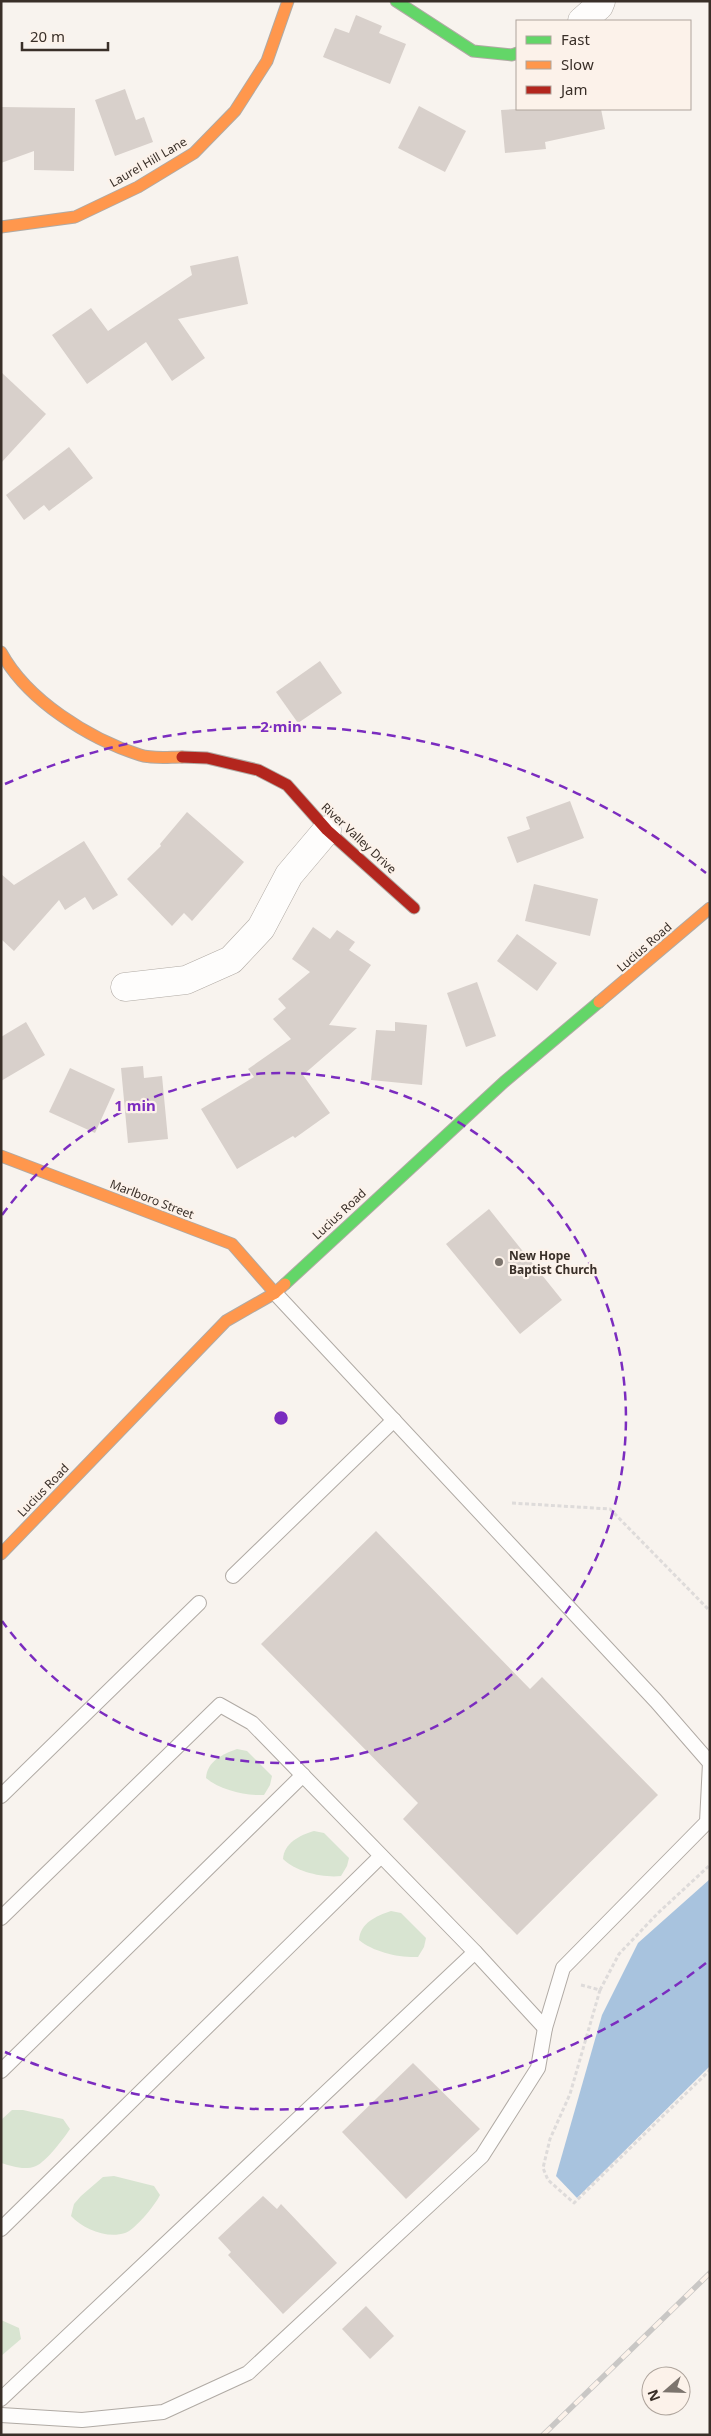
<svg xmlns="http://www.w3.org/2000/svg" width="711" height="2436" font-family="'Noto Sans',sans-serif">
  <rect width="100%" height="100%" fill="#f8f3ee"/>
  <g fill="#d8e4d1">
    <path d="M237,1749L247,1751L272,1776L270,1785L264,1795C246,1796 220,1790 206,1778C207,1761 223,1754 237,1749Z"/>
    <path d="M314,1831L324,1833L349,1858L347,1866L341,1876C323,1878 296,1872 283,1859C284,1843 300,1835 314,1831Z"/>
    <path d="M391,1911L401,1913L426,1938L424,1947L418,1957C400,1958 373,1952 359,1940C360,1923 376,1916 391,1911Z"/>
    <path d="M12,2110H23L63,2119L70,2129C64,2138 46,2162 36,2166C24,2171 12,2166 1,2163V2120Z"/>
    <path d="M114,2176L154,2186L160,2195C155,2205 135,2230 125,2233C107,2239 83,2229 71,2216L74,2204L81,2196L103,2177Z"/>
    <polygon points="1,2320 19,2328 21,2339 1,2356"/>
  </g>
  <polygon fill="#a8c3de" points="710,1879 710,2066 577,2198 556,2176 602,2015 638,1943"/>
  <g fill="#d8d0cb">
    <polygon points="356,15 382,26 379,33 406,44 390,84 323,57 335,28 349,33"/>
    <polygon points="125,89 136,120 144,117 153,142 115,156 95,100"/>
    <polygon points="419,106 466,131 445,172 398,148"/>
    <polygon points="1,107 75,108 74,171 34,170 34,151 1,163"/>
    <polygon points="518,109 601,109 605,129 545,142 546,149 505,153 501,110"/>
    <polygon points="238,256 248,304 178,319 205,358 172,381 146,342 87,384 52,335 91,308 108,331 192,275 190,266"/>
    <polygon points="1,372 46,414 1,463"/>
    <polygon points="69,447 93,478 49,511 44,505 24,520 6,495"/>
    <polygon points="320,661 342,693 298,723 276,692"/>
    <polygon points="570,801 584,838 517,863 507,837 530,829 526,817"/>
    <polygon points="187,812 244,862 192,921 184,913 172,926 127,879 161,846 160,844"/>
    <polygon points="84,841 118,895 93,910 85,897 65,910 59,900 14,951 1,939 1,874 14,885"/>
    <polygon points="534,884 598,899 590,936 525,921"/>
    <polygon points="313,927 330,939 337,930 355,942 349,950 371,965 329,1025 357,1028 303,1075 330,1113 295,1138 293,1136 237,1169 201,1109 254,1077 248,1069 291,1039 273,1019 286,1008 278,999 310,972 292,959"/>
    <polygon points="517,934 557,963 537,991 497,961"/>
    <polygon points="477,982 496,1036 466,1047 447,993"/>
    <polygon points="26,1022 45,1055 1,1081 1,1037"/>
    <polygon points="395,1022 427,1025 422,1085 371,1080 376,1030 395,1031"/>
    <polygon points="143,1066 144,1078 162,1076 168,1139 128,1143 121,1068"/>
    <polygon points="70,1068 115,1089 95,1133 49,1112"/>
    <polygon points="489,1209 562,1300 520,1334 446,1244"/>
    <polygon points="376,1531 530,1689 542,1677 658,1795 517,1935 403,1819 418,1803 261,1644"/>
    <polygon points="413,2063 480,2129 406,2199 342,2132"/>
    <polygon points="263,2196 277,2209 281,2204 337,2263 283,2314 228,2255 231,2252 218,2238"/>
    <polygon points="366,2306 394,2336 370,2359 342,2329"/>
  </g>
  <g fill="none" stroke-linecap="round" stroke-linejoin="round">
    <defs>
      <g id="lane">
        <polyline points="233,1576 394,1420"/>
        <polyline points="1,1796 199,1603"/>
        <polyline points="1,1918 220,1705 252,1723 475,1952 545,2028"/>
        <polyline points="1,2071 303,1775"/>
        <polyline points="1,2229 381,1856"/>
        <polyline points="1,2399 475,1952"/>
        <polyline points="1,2415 82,2420 163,2412 248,2373 482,2156 538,2068 545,2028 563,1968 707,1822 710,1763 656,1701 275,1293"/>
      </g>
      <g id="street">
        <polyline points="582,21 599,6 601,1"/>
        <polyline points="125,987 186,980 231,960 261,928 289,875 327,830"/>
      </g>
      <g id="fast">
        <polyline points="396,1 473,51 512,55 517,53"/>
        <polyline points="285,1284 504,1082 599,1002"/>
      </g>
      <g id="slow">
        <polyline points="1,227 75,217 138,187 194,153 235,111 267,61 288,1"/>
        <path d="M1,652C27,700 89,739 140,755C152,759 169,757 182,757"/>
        <polyline points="599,1002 710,908"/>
        <polyline points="1,1156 232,1244 275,1293"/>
        <polyline points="1,1554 226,1321 275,1293 285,1284"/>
      </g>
      <polyline id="jam" points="182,757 207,758 258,770 287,785 327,830 414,908"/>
    </defs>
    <use href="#lane" stroke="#b0aaa4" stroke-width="16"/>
    <use href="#street" stroke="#b0aaa4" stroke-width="29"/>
    <use href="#fast" stroke="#b0aaa4" stroke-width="13"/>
    <use href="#slow" stroke="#b0aaa4" stroke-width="13"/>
    <use href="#jam" stroke="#b0aaa4" stroke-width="13"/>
    <g stroke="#dedbda" stroke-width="3" stroke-dasharray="4 2.5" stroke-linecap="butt">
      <polyline points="512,1503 610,1509 710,1611"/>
      <polyline points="581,1985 600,1990 570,2094 550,2139 543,2168 548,2180 574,2203 710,2070"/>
      <polyline points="600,1990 619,1954 658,1913 710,1865"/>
    </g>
    <use href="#lane" stroke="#fefdfc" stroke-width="14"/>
    <use href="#street" stroke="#fefdfc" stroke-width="28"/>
    <use href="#fast" stroke="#63d668" stroke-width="11"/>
    <use href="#slow" stroke="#ff974d" stroke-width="11"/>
    <use href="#jam" stroke="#b3261e" stroke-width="11"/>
    <defs>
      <polyline id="rail" points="543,2435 710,2273"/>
    </defs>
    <use href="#rail" stroke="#c9c7c5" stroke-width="5.5"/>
    <use href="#rail" stroke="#fcf2ea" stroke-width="4" stroke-dasharray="11" stroke-linecap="butt"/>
  </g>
  <g fill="none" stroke="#7b2cbf" stroke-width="2.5" stroke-dasharray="9 6">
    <path d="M2 1215A345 345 0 1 1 2 1621"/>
    <path d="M706 1963A691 691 0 0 1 5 2052M5 784A691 691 0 0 1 706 873"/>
  </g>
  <circle fill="#7c746d" stroke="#fcf2ea" stroke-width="2" cx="499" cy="1262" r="5"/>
  <g text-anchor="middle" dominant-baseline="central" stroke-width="4.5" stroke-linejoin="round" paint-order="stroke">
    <g font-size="12" fill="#392f28" stroke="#fcf2ea">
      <text transform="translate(148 162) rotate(-30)">Laurel Hill Lane</text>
      <text transform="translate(359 838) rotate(43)">River Valley Drive</text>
      <text transform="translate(644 947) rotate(-41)">Lucius Road</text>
      <text transform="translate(152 1199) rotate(21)">Marlboro Street</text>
      <text transform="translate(339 1214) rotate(-43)">Lucius Road</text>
      <text transform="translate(43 1490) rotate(-46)">Lucius Road</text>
    </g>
    <g font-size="12" font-weight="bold" fill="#392f28" stroke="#fcf2ea" text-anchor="start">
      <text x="509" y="1255">New Hope<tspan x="509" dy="14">Baptist Church</tspan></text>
    </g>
  </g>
  <circle cx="281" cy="1418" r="8" fill="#7b2cbf" stroke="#fcf2ea" stroke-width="2.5"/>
  <g font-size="15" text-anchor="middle" font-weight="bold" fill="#7b2cbf" stroke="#fcf2ea" stroke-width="4.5" stroke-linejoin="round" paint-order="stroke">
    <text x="281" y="732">2 min</text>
    <text x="135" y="1111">1 min</text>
  </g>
  <rect width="711" height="2436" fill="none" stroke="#392f28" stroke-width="5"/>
  <rect x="516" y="20" width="175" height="90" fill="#fcf2ea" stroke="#aea49c"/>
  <rect x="526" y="36" width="25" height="8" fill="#63d668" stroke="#aea49c"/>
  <text x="561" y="45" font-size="15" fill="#392f28">Fast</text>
  <rect x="526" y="61" width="25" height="8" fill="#ff974d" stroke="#aea49c"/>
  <text x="561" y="70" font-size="15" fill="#392f28">Slow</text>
  <rect x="526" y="86" width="25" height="8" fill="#b3261e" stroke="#aea49c"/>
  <text x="561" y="95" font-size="15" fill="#392f28">Jam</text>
  <g transform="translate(666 2391) rotate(250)"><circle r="24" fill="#fcf2ea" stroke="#aea49c"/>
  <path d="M0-4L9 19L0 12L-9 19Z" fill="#7c746d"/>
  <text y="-8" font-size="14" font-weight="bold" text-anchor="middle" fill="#392f28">N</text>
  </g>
  <path d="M22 42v8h86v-8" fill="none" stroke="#392f28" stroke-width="2.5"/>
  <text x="30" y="42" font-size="15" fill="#392f28" stroke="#fcf2ea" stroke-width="4" paint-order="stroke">20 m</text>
</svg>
